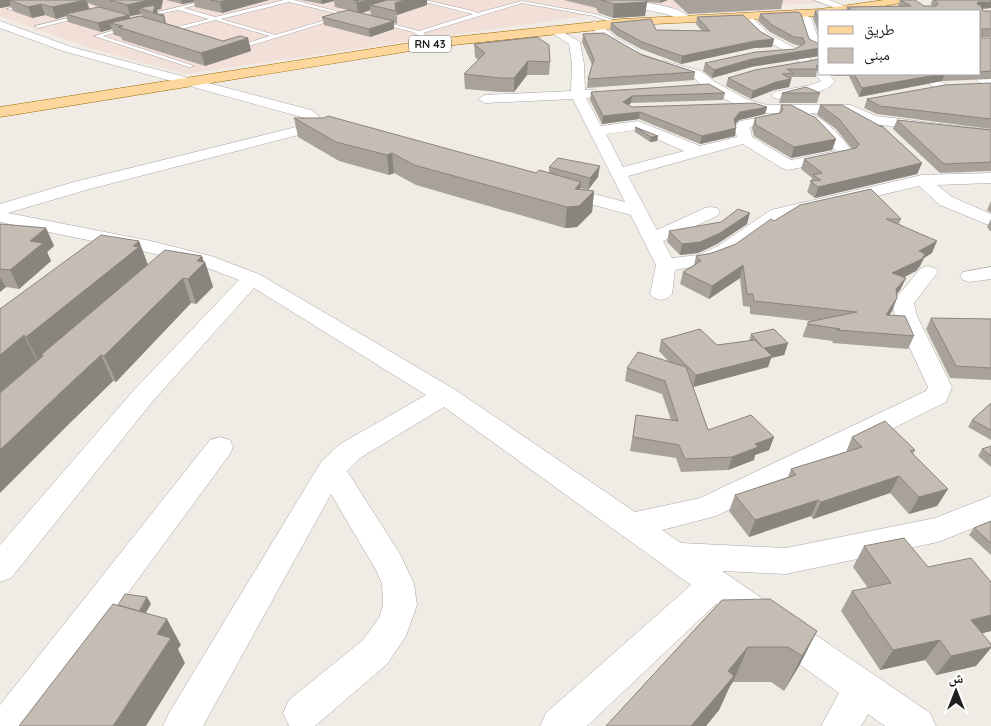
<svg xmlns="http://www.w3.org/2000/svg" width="991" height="726" font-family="Quicksand,'Noto Naskh Arabic',sans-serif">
  <rect width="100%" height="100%" fill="#f0ece5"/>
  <polygon fill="#f2e0d8" points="0,0 812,0 823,3 605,13 186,74 96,50 0,16"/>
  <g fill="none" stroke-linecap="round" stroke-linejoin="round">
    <defs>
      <g id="lane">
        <polygon points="45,0 53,0 9,10 7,9"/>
        <polygon points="207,0 215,0 184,8 215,17 284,0 294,0 350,15 348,16 289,2 221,19 275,35 336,17 340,18 236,50 234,47 270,36 215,20 167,33 165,30 209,19 178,10 144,17 142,16"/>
        <polygon points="417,0 425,0 473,11 477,13 522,1 595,14 619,22 616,24 594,16 522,3 423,33 437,42 435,45 413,32 378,23 381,21 419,31 473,14"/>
        <polygon points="80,15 82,17 38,28 35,26"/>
        <polygon points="126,27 131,28 103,36 194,66 189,67 94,36"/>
      </g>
      <g id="street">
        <path d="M606,0C627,0 676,3 691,18L686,21L666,14L611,3Z"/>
        <polygon points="814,0 829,0 853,9 852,11 844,11"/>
        <polygon points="797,10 811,18 820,43 819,48 815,49 809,46 801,20 792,13"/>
        <path d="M745,13L749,14L769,34L795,48L820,66V74H829L835,82C824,95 796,96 779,99L774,98L772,95L774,92L811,85L821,81L816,75L787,52L761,38L740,16Z"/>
        <polygon points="0,21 71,47 311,110 319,116 317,123 306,133 86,190 8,213 151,241 211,256 259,274 454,389 635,512 700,498 926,391 928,387 895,316 892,303 921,268 928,266 935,268 938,272 914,303 917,316 952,387 946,402 716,516 662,530 681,543 786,548 935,518 991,496 991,521 938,542 786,574 722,571 930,713 936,726 885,726 868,714 861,726 821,726 839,693 716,604 587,726 540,726 546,713 691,585 444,407 360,458 347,471 400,554 414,584 417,605 406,636 387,664 315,726 289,726 283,713 289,700 363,640 379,618 383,605 382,584 376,570 331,494 203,726 163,726 169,713 321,462 340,444 426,395 254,288 152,402 11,578 0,582 0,545 134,390 239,280 197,264 151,253 0,222 0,204 74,182 296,127 305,118 63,51 0,28"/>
        <path d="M594,21L598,22L616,38L637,49L639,51L637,53C623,57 597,34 589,24Z"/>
        <path d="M553,26L580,42L584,64L585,90H594L601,94L599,97L586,98L601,126L638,121L700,146L737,137L734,128L740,121L772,115L777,116L779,119L777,122L750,127L752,137L791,160L836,151L815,128L790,113H767L736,105L705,88L693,77L660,68L658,65L660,62L664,61L701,71L715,82L746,99L767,105H851L876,116L991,130V138L873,124L848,113H810C829,122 842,137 854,154L852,157L788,170L782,168L743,144L628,176L657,230L705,208L711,207L717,208L720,212L717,216L663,241L672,258L698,255L718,246L771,210L922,175L991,173V183L937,185L952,197L991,214V226L940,205L919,186L783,218L732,254L709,264L675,270L672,294L668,298L661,300L654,298L650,294L656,265L631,215L557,195L554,191L557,187L563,186L625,202L573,99L485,103L478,99L485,95L571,91L572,64L569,44L549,31L548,29L549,27ZM636,130L684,151L623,167L606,134Z"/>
        <polygon points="980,71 991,79 991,89 986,88 970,74 980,74"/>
        <polygon points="917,74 931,74 949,87 942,91 937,90"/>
        <polygon points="991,267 991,279 970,282 963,280 960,276 963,272"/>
        <polygon points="220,437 230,440 233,447 230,454 30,726 0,726 0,705 210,440"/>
      </g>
      <polygon id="primary" points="884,0 906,0 900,3 859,11 820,11 820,16 654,24 435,47 0,117 0,107 435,39 622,19 820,9"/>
    </defs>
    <use href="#lane" stroke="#a6a6a6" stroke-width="1"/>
    <use href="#street" stroke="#a6a6a6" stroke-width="1"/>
    <use href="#primary" stroke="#9a6b00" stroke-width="1"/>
    <use href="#lane" fill="#fff" fill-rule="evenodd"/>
    <use href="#street" fill="#fff" fill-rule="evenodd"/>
    <use href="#primary" fill="#fdd69d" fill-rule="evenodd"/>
  </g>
  <g fill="#a9a29b" fill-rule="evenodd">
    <path d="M0,0H163L161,9L157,10L158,14L164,15L166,23L223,41L248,38L251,51L205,66L122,40L121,37L114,35L112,29L101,32L68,22L66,16L56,19L45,15L32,18L13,11L11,6L0,8ZM88,3L99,7L89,9ZM141,14L142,16L130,18V16Z"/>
    <polygon points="166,0 269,0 222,13 195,7 194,2 182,4"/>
    <path d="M301,0H427V5L397,15V24L394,23V29L370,37L324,25L322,17L348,10L335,7L334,1L322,4ZM370,10L371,15L362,13L369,11Z"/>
    <polygon points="564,0 668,0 660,3 647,2 645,16 613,18 599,13 596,8"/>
    <polygon points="673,0 783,0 781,9 688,14"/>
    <polygon points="900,0 924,6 932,6 931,4 932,0 991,0 991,8 982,9 983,11 991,11 991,37 982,37 982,38 991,38 991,79 942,81 859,97 849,76 833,76 831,74 980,74 980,11 820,11 820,37 813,18 815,11 846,10 847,7 898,6"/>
    <polygon points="760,14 817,43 751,67 712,78 703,71 705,63 795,49 801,46 793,44 770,32 758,21"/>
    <polygon points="697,17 761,32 774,39 772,47 754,48 681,64 641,49 617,36 610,30 611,23 656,30 702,31 696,24"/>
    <polygon points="583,34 695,72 694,80 587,88 588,79 592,65 582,42"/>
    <polygon points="474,44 550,62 549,75 527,75 514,92 500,92 465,89 464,74 478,60 475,57"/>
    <polygon points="820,59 820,69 817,71 816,77 792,77 789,87 774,90 751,99 726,86 728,78"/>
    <polygon points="991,83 991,129 877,114 864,108 867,99"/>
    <polygon points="591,92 725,93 723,100 631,103 628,105 632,107 767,107 765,114 739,120 735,124 735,136 700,144 639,119 602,124 590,100"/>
    <polygon points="782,93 820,93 817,103 779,103"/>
    <polygon points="781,105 836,139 832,150 791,158 754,136 752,128 755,118 779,114"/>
    <polygon points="820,105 881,126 881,125 922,163 917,174 815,198 807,192 812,178 801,169 804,159 852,149 836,129 817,115"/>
    <polygon points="294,118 536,173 549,173 549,167 598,177 588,190 580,188 580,189 594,191 592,212 577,227 565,228 416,185 394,173 389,175 339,161 298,137"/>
    <polygon points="897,120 991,130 991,171 940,173 893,129"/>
    <polygon points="635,127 658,136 657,141 650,142 635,132"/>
    <polygon points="991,201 991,213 987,210"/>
    <polygon points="901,219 899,224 932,253 924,258 920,266 916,271 904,277 906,278 900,290 897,294 897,298 892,311 889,315 914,336 908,349 832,343 833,341 803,337 803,335 808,322 812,321 750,314 750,307 743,306 740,278 709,299 680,284 683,272 694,265 696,256 712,253 736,244 774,221"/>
    <polygon points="991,219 991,232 987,227"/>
    <polygon points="0,224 46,228 54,246 47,252 51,261 19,289 6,287 0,292"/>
    <polygon points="747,224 717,244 698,253 680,255 667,242 669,231"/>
    <polygon points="139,241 148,265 202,256 204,262 205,262 213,287 196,304 191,303 116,382 113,381 74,419 0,309"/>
    <polygon points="931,318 991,319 991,380 950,378 926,329"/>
    <polygon points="751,334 788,343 784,355 771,358 768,367 693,387 692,386 708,430 774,437 769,450 755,455 754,460 728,470 681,472 676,458 630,451 636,415 671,420 662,394 625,381 627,368 669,362 659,351 661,340 717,345 749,341"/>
    <polygon points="991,403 991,440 968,427 972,420"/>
    <polygon points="852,437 915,450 913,454 948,489 937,506 909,514 890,493 813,519 811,516 749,537 729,511 735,495 788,477 791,469 846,452"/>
    <polygon points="991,446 991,467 978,456 982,449"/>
    <polygon points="991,521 991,555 969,535 974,528"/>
    <polygon points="864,546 928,567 991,582 991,631 982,633 976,666 936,675 925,660 880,670 841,611 852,591 868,588 853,567"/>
    <polygon points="722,600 817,631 799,666 784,691 771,682 733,682 730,686 719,710 706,726 606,726"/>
  </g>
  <g fill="#8a847e">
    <polygon points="0,0 36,0 9,0 11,6 0,8"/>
    <polygon points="86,0 90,11 65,14 66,16 56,19 52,7"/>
    <polygon points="149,0 163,0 161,9 157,10 158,14 139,8 141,14 130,16 127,5"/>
    <polygon points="181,0 194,0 194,2 182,4"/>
    <polygon points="228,0 269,0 222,13 220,2"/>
    <polygon points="321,0 334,0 334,1 322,4"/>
    <polygon points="367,0 427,0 427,5 397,15 396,11 370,5 370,10 358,14 357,3"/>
    <polygon points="661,0 668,0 660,3"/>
    <polygon points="647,2 645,16 613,18 614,4"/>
    <polygon points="978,2 991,2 991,8 976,9 974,11"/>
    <polygon points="41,4 45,15 32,18 28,7"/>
    <polygon points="129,15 132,24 110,23 112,29 101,32 98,23"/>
    <polygon points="164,15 167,28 166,28 163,16"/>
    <polygon points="394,21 394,29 370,37 369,29"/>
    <polygon points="248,38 251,51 205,66 201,53"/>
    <polygon points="774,39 772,47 754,48 681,64 682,56 755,41"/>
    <polygon points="820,48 820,56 751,67 712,78 714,70 752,59"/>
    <polygon points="528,61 527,75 514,92 514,78"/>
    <polygon points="820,63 820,69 817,71 818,69 816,66"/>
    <polygon points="941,74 945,74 942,81 859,97 862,88"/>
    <polygon points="791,79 789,87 774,90 751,99 753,91 776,82"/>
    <polygon points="632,96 631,103 622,110 623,102"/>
    <polygon points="767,107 765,114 739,120 733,127 734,119 740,112"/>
    <polygon points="640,112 639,119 602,124 603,116"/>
    <polygon points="736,128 735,136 700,144 702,136"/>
    <polygon points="658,136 657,141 650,142 651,137"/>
    <polygon points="836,139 832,150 791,158 794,147"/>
    <polygon points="392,153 394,173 389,175 387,155"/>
    <polygon points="922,163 917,174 815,198 818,187"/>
    <polygon points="600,166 598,177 588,190 590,178"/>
    <polygon points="581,182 579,202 594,191 592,212 577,227 565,228 567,207 575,189"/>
    <polygon points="750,213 747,224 717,244 698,253 680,255 682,244"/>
    <polygon points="46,228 54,246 47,252 51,261 19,289 10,270 30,241"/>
    <polygon points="139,241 148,265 39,363 26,337"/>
    <polygon points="937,241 932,253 924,258 920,266 916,271 887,286 892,273 919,251"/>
    <polygon points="202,256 204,263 205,262 213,287 196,304 188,279 197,261"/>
    <polygon points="743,265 740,278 709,299 712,286"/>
    <polygon points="0,277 6,287 0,292"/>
    <polygon points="183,278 191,303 116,382 104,356"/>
    <polygon points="906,278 900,290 891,302 896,289"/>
    <polygon points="897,298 892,311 881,328 886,315"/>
    <polygon points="24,335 37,361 0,393 0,355"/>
    <polygon points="788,343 784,355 771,358 768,367 693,387 696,375 764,348"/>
    <polygon points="101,355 113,381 74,419 0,493 0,450 60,393"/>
    <polygon points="774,437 769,450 755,455 754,460 728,470 732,457 755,444"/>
    <polygon points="899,476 890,493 813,519 821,502"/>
    <polygon points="948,489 937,506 909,514 919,497"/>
    <polygon points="818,500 811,516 749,537 755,520"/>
    <polygon points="147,597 151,604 140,623 137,616"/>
    <polygon points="991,615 991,631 956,640 971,620"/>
    <polygon points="167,619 181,645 178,649 185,663 146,726 113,726 157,634"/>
    <polygon points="817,631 799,666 784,691 802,656"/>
    <polygon points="940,640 925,660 880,670 893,650"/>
    <polygon points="748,647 733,682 730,686 719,710 706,726 691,726 728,671"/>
    <polygon points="991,647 991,648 976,666 936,675 951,656"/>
  </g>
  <g fill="#c5bcb4" stroke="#8a847e">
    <polygon points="9,0 85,0 52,7 41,4 28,7"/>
    <polygon points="110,0 149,0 127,5"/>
    <polygon points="210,0 228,0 220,2"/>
    <polygon points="353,0 367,0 357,3 355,3 359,1"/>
    <polygon points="387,0 405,0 395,3 396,11 370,5"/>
    <polygon points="601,0 646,0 647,2 614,4"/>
    <polygon points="900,0 915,0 924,6 936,6 938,4 935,0 991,0 991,2 978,2 977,4 981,6 983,11 991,11 991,29 982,29 982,38 991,38 991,71 980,72 980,11 820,11 820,25 815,11 852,10 847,7 911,6"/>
    <polygon points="155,5 153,13 164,15 163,16 139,8"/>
    <polygon points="99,7 129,15 98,23 65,14"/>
    <polygon points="348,10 394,21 369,29 322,17"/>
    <polygon points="798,12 801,14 809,39 817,43 820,42 820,48 752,59 714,70 705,63 756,52 795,49 805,43 803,38 794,37 772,25 760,14"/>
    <polygon points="743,15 761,32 774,39 755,41 682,56 642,42 618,29 611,23 651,19 656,30 710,31 697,17"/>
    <polygon points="140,16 223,41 240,36 248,38 201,53 118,27 123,26 110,23"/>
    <polygon points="604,33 642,55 695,72 588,79 594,59 583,34"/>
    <polygon points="537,37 549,45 550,62 528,61 514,78 500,78 464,74 485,53 474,44"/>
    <polygon points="820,59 820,63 816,66 818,69 787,69 793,73 782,74 791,79 776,82 753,91 728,78 755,70"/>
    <polygon points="854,74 941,74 862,88"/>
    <polygon points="991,83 991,119 880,106 867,99 945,85"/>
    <polygon points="709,84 725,93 632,96 623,102 632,107 754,103 767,107 740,112 734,119 736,128 702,136 640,112 603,116 591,92"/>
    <polygon points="806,87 820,93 782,93"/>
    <polygon points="781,105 791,105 816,118 836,139 794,147 756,125 755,118 780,113 783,110"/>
    <polygon points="820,105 842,105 882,127 881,125 922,163 818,187 810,181 821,180 813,175 822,173 804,159 856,148 859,144 839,119"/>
    <polygon points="328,116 536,173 539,170 581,182 575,189 594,191 579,206 567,207 414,165 392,153 387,155 336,142 294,118 324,118"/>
    <polygon points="897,120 991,130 991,162 944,164"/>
    <polygon points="635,127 658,136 651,137"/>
    <polygon points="558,158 600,166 590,178 549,167"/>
    <polygon points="871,189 901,219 886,219 937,241 919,251 925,254 922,259 892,273 906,278 896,289 897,298 886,315 905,316 914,336 837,330 840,329 808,324 808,322 857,312 754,301 753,294 747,294 743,265 712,286 683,272 701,261 696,256 712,253 736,244 771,219 774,221 800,205"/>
    <polygon points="738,209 750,213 720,233 700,242 682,244 669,231 721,222"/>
    <polygon points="0,224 46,228 30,241 43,243 10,270 0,269"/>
    <polygon points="101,235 139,241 133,246 139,247 26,337 24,335 0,355 0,309"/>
    <polygon points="165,250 202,256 197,261 205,262 188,279 183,278 104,356 101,355 60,393 0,450 0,393 43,356 42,354"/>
    <polygon points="931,318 991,319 991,368 956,366"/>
    <polygon points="700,329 717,345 755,340 763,348 751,334 774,329 788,343 764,348 772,356 696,375 661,340"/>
    <polygon points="638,352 686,367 708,430 751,415 774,437 755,444 758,447 732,457 685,459 679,445 633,437 636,415 678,421 665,381 627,368"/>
    <polygon points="991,403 991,430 972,420"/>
    <polygon points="885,421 915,450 910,451 948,489 919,497 899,476 821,502 818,500 755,520 735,495 796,475 791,469 862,447 852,437"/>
    <polygon points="991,446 991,456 982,449"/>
    <polygon points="991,521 991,543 974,528"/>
    <polygon points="904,538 928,567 971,558 991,582 991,615 971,620 991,644 991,647 951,656 940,640 893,650 852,591 891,583 864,546"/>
    <polygon points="125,594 147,597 139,611 118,605"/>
    <polygon points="770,599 817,631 802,656 788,647 748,647 728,671 734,676 691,726 606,726 722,600"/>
    <polygon points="113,604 167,619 157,634 171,638 113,726 19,726"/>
  </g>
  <g text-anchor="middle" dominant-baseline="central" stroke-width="4.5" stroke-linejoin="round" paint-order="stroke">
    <rect fill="#fff" stroke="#626262" stroke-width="1" x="409" y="35.5" width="42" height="17" rx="4"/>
    <g font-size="11" font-weight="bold" fill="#1f1f1f">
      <text x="430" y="44">RN 43</text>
    </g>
  </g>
  <rect x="818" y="10" width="162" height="65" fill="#ffffff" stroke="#a5a5a5"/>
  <rect x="828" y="26" width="25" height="8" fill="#fdd69d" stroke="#a5a5a5"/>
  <text x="864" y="35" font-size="15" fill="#1f1f1f">طريق</text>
  <rect x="828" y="48" width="25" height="15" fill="#c5bcb4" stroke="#a5a5a5"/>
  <text x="864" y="60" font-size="15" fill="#1f1f1f">مبنى</text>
  <g transform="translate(956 691)" stroke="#ffffff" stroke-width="4" paint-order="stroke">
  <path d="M0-4L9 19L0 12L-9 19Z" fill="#1f1f1f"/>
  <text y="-8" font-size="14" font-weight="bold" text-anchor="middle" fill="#1f1f1f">ش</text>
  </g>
</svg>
